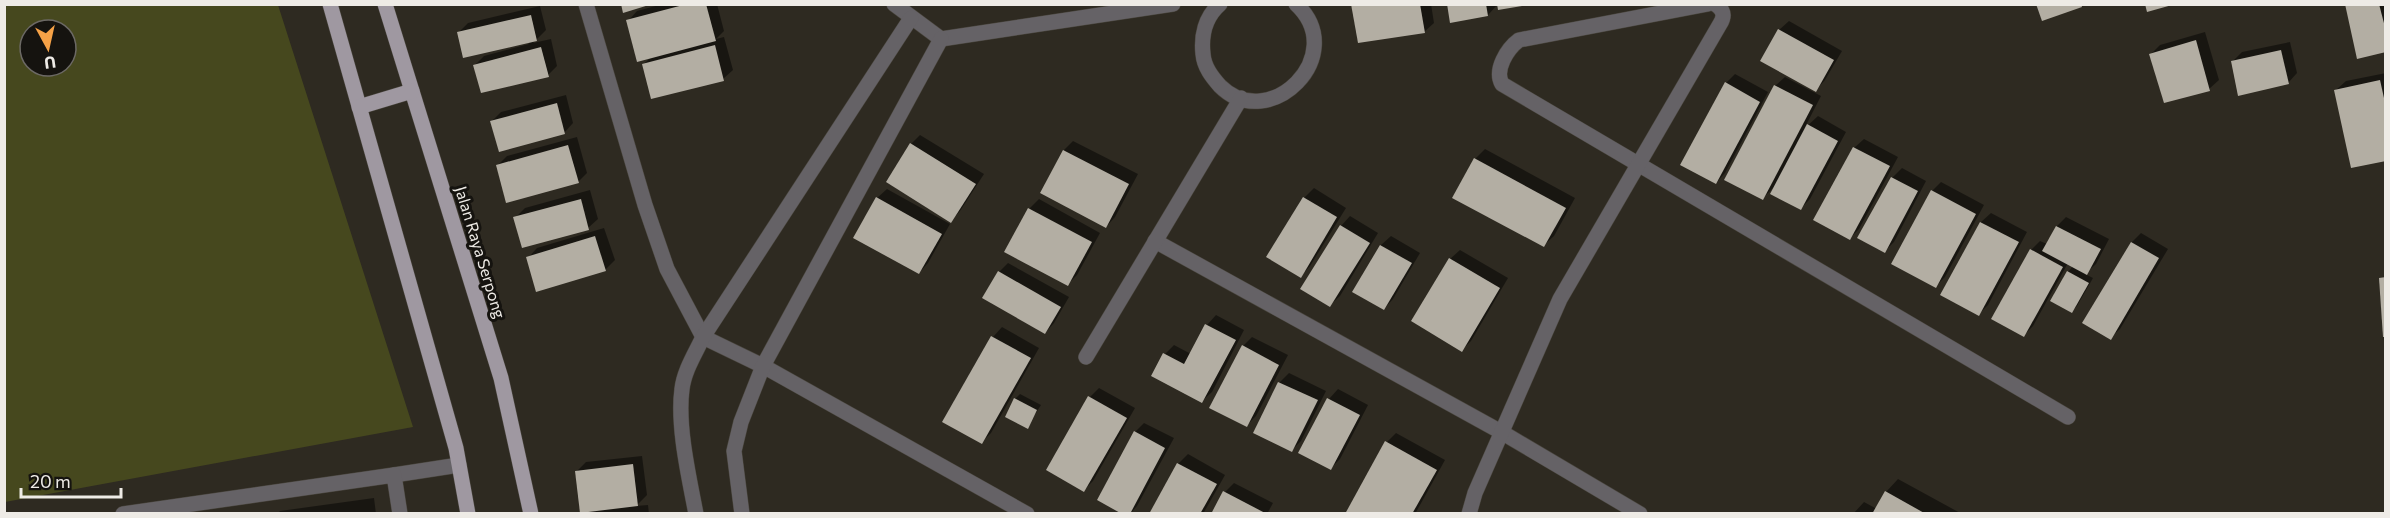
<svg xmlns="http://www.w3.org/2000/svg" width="2390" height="518" font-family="Commissioner,sans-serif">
  <rect width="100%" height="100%" fill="#2e2a21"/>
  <path fill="#46481e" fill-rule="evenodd" d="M5,4L278,5L413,427L5,502ZM30,30H66V66H30Z"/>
  <g fill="#0007">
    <polygon points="663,4 717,4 724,31 716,39 724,37 733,70 723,79 643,65 651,57 628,21 637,11"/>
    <polygon points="1353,4 1431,4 1434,23 1424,32"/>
    <polygon points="1448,4 1498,4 1488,15"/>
    <polygon points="2386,4 2386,51 2347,5"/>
    <polygon points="540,6 546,30 533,43 551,39 557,66 548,75 475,65 484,56 529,44 528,42 459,32 468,23"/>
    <polygon points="1789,21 1842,51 1825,80 1816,90 1779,30"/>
    <polygon points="2205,32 2219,80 2209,89 2151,54 2160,45"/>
    <polygon points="2290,42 2297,73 2288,83 2232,62 2242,52"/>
    <polygon points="2386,73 2386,160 2336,90 2346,81"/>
    <polygon points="1735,74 1768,92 1725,173 1716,183 1726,83"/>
    <polygon points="1785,77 1821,96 1804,129 1818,116 1846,132 1810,199 1801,208 1775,186 1762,199 1775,86"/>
    <polygon points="566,95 573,123 564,133 492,121 501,112"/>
    <polygon points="920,135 984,174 960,211 951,221 911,144"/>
    <polygon points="577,137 587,173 578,182 498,165 507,156"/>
    <polygon points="1864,139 1898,157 1859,229 1850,238 1854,148"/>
    <polygon points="1073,141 1138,174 1115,217 1106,227 1064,150"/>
    <polygon points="1485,149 1575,198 1554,236 1544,245 1454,197 1476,158"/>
    <polygon points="1902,168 1926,181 1894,242 1885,251 1860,238 1892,178"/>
    <polygon points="1941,182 1984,205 1945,277 1936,286 1932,191"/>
    <polygon points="1314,188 1346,208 1310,266 1301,276 1304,198"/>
    <polygon points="887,189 950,224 928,263 919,273 877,198"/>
    <polygon points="590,190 598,219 588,228 515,218 525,208"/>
    <polygon points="1039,199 1100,233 1077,275 1068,284 1029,209"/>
    <polygon points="1991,213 2027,232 1988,305 1979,314 1942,295 1981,222"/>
    <polygon points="1350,216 1378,233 1340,296 1330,305 1341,226"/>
    <polygon points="2066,217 2109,239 2096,264 2085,274 2093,278 2077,306 2072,311 2068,272 2073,266 2068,263 2033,326 2024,335 2031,250 2040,241 2047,244 2057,226"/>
    <polygon points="604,228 615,260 605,270 528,258 537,248"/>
    <polygon points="2141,233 2168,249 2120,329 2110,338 2132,242"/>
    <polygon points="1391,236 1420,253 1393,299 1384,309 1354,291 1381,245"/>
    <polygon points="1460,250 1508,278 1471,341 1462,350 1450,259"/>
    <polygon points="1008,263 1069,297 1054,323 1045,333 999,272"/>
    <polygon points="1216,315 1244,330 1212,392 1202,401 1165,354 1174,345 1191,354 1207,325"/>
    <polygon points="1002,327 1039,348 991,433 982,442 944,421 993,337"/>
    <polygon points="1252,337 1288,355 1256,416 1247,425 1243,346"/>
    <polygon points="1289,373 1326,391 1301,441 1292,450 1255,432 1280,382"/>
    <polygon points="1099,388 1135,408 1093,481 1084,490 1090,397"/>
    <polygon points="1338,389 1368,405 1340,459 1331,468 1300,452 1329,399"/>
    <polygon points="1020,394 1041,405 1027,427 1015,399"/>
    <polygon points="1144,423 1174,438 1137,506 1130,514 1135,432"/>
    <polygon points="1396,433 1445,460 1415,514 1347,514 1387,442"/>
    <polygon points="1188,454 1225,475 1203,514 1151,514 1178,464"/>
    <polygon points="642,456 647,495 636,506 648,505 649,514 588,514 591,510 577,471 586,462"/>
    <polygon points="1898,479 1962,514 1853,514 1864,502 1877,509 1886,492"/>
    <polygon points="1234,483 1273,503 1267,514 1213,514 1225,492"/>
    <polygon points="374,498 376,514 277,514 280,511"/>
  </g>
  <g fill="#b3aea3">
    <polygon points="621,4 649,4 649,5 623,13"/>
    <polygon points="687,4 706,4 716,41 637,62 626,20"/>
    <polygon points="1351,4 1420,4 1425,33 1358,43"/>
    <polygon points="1447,4 1486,4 1488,16 1450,23"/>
    <polygon points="1497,4 1522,4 1522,6 1498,10"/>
    <polygon points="2036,4 2081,4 2082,7 2042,21"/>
    <polygon points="2145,4 2172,4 2172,5 2147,12"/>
    <polygon points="2345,4 2379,4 2386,31 2386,52 2357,59"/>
    <polygon points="531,15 537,41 463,58 457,32"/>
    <polygon points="1778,29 1834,60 1816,92 1760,61"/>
    <polygon points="2196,40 2210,91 2164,103 2149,54"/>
    <polygon points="715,45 724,81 651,99 642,64"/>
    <polygon points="541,47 549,77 481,93 473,65"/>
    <polygon points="2281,50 2289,84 2238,96 2231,61"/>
    <polygon points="2380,80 2386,107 2386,161 2351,168 2334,90"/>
    <polygon points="1725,82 1760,102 1716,184 1680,165"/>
    <polygon points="1774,85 1813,105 1763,200 1724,180"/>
    <polygon points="557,103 565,134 499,152 490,121"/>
    <polygon points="1807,124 1838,141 1801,210 1770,194"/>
    <polygon points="910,143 976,184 951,223 886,182"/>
    <polygon points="568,145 579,183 506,203 496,165"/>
    <polygon points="1853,147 1890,166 1850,240 1813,220"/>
    <polygon points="1063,150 1129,184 1106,228 1040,193"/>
    <polygon points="1474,158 1566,208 1544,247 1452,198"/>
    <polygon points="1891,177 1918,191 1885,253 1857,238"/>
    <polygon points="1931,190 1976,214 1936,288 1891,264"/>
    <polygon points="876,197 942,234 919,274 853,238"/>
    <polygon points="1303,197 1337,217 1301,278 1266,257"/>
    <polygon points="581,199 589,230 522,248 513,217"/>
    <polygon points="1028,208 1092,242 1068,286 1004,252"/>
    <polygon points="1980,222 2019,242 1979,316 1940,295"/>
    <polygon points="1340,225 1370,243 1330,307 1300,289"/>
    <polygon points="2056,226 2101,249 2087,275 2042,251"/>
    <polygon points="595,236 606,271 536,292 526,257"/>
    <polygon points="2131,242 2159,258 2111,340 2082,323"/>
    <polygon points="1380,245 1412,263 1384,310 1352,292"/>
    <polygon points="2030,249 2063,267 2024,337 1991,319"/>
    <polygon points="1449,258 1500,288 1462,352 1411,321"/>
    <polygon points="998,271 1061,307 1045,334 982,298"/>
    <polygon points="2067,271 2089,283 2072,313 2050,301"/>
    <polygon points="2386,277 2386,337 2383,337 2379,278"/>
    <polygon points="1205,324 1236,340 1202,403 1151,376 1163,353 1184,364"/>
    <polygon points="991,336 1031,358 982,444 942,422"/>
    <polygon points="1242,345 1279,365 1247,427 1209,408"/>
    <polygon points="1278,382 1318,400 1292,452 1253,433"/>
    <polygon points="1088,396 1127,418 1084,492 1046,470"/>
    <polygon points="1014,398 1037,410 1028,429 1005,417"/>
    <polygon points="1327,398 1360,415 1331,470 1298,453"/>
    <polygon points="1134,431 1165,448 1130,514 1122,514 1097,500"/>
    <polygon points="1385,441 1437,470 1412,514 1345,514"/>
    <polygon points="1177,463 1217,484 1200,514 1149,514"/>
    <polygon points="633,464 638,506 580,513 575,471"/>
    <polygon points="1223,491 1267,514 1211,514"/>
    <polygon points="1885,491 1926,514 1872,514"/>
  </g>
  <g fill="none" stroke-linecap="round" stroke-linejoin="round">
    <defs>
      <g id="minor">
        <polyline points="586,4 645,205 667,269 703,337 763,366 1027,514"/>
        <polyline points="894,4 941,39 1173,4"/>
        <path d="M1220,4C1205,17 1201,36 1203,54C1204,67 1212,77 1220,86C1269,135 1351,55 1296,4"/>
        <path d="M1708,4L1519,40C1507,49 1494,70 1502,84L2068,417"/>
        <polyline points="1155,241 1503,433 1640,514"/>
        <polyline points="1086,357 1241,98"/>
        <polyline points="394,475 459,465"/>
        <polyline points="123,514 394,475 400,514"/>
        <path d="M696,514C689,477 677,426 682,389C684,371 695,354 703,337L911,18"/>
        <polyline points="742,514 734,451 741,422 763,366 941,39"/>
        <path d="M1469,514L1475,493L1560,299L1720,24C1725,16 1724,10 1715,4"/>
      </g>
      <g id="major">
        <polyline points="330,4 456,448 468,514"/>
        <polyline points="385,4 501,378 531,514"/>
        <polyline points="359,107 412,91"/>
      </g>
    </defs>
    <use href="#minor" stroke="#49453d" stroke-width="16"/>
    <use href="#major" stroke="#49453d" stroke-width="16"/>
    <use href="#minor" stroke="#656266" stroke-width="15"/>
    <use href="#major" stroke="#9f98a1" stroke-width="15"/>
  </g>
  <g text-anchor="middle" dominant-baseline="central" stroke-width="6" stroke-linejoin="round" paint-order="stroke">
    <g font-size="16" fill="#eeebe6" stroke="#15130f">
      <text transform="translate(481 252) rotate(73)">Jalan Raya Serpong</text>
    </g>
  </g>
  <rect width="2390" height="518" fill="none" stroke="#eeebe6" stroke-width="12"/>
  <g transform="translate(48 48) rotate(172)"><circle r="28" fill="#15130f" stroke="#6c6965" stroke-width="1.5"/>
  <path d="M0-4.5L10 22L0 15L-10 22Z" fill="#f6a247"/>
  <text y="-9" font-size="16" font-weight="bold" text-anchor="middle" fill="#eeebe6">U</text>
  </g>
  <path d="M21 488v9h100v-9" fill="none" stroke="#eeebe6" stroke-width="3"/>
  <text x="30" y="488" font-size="18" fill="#eeebe6" stroke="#15130f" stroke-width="4.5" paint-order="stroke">20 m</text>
</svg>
